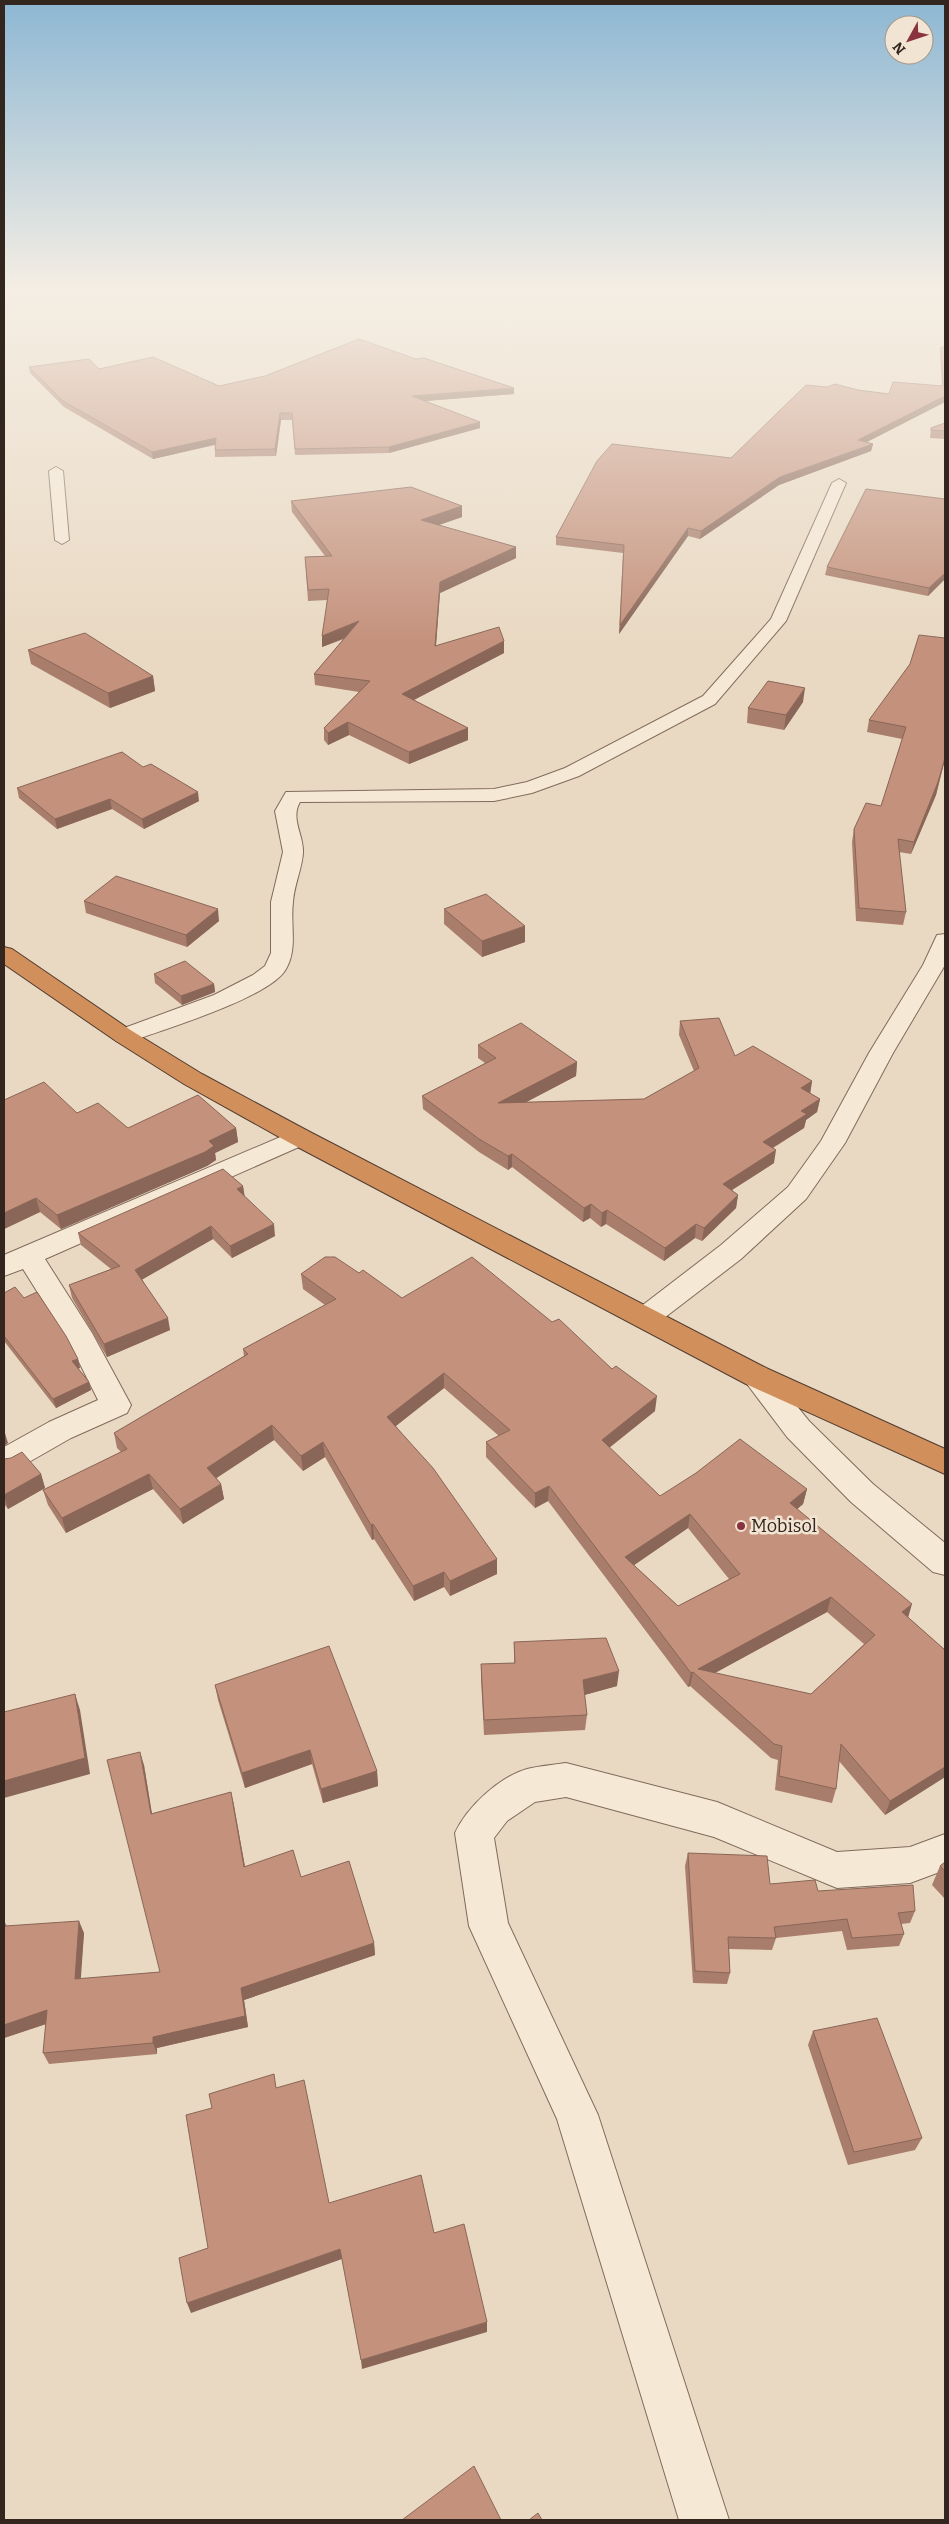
<svg xmlns="http://www.w3.org/2000/svg" width="949" height="2524" font-family="Bitter,serif">
  <rect width="100%" height="100%" fill="#e9d9c3"/>
  <g fill="none" stroke-linecap="round" stroke-linejoin="round">
    <defs>
      <g id="minor">
        <polygon points="56,467 63,471 69,540 62,544 55,540 49,471"/>
        <path d="M839,479L846,483L786,621L715,704L579,776L532,793L494,801L300,802C290,819 304,835 303,853C302,869 294,885 293,902C290,925 298,948 286,969C271,997 165,1029 132,1041L124,1043L116,1041L112,1036L116,1031L214,995L253,975L265,966L271,953V902L283,852L275,811L286,792L494,789L527,782L565,768L703,696L771,619L832,483Z"/>
        <polygon points="945,934 945,965 893,1053 845,1143 806,1199 741,1259 655,1325 645,1328 635,1325 631,1318 635,1311 721,1245 788,1187 821,1141 869,1053 923,965 937,935"/>
        <polygon points="299,1129 308,1131 312,1137 308,1143 45,1259 92,1333 131,1405 127,1413 71,1438 15,1470 4,1473 4,1447 49,1422 98,1400 70,1344 23,1269 4,1276 4,1255"/>
        <polygon points="756,1365 766,1368 809,1421 873,1484 945,1543 945,1575 933,1572 851,1502 787,1437 741,1376 746,1368"/>
        <path d="M566,1763L717,1802L837,1852L910,1847L945,1834V1870L910,1883L837,1888L714,1837L566,1797L535,1802L507,1821L494,1838L508,1923L598,2115L729,2520H679L557,2119L469,1926L455,1833C467,1807 499,1777 527,1769C539,1766 553,1765 566,1763Z"/>
      </g>
      <polygon id="highway" points="4,947 12,949 132,1031 202,1074 308,1131 766,1368 945,1449 945,1474 746,1384 290,1143 184,1084 116,1041 4,964"/>
    </defs>
    <use href="#minor" stroke="#816b5c" stroke-width="2"/>
    <use href="#highway" stroke="#4f3b30" stroke-width="2"/>
    <use href="#minor" fill="#f5e8d5" fill-rule="evenodd"/>
    <use href="#highway" fill="#d18f5b" fill-rule="evenodd"/>
  </g>
  <g fill="#a97d6b" fill-rule="evenodd">
    <polygon points="941,347 945,402 867,442 873,444 871,451 779,485 700,539 688,536 619,634 623,553 556,545 556,537 731,458 858,390 889,394 942,386 940,353"/>
    <polygon points="29,367 99,369 219,386 514,394 426,401 480,428 389,453 295,455 292,420 281,420 276,456 215,457 215,445 153,459 64,407 30,373"/>
    <polygon points="945,423 945,439 930,438 931,428"/>
    <polygon points="291,501 462,506 462,517 438,525 516,547 516,558 440,593 436,646 504,653 414,700 468,728 468,740 409,764 349,735 328,745 324,740 324,728 359,692 315,685 314,674 344,639 322,647 327,600 308,601 305,557 325,556 292,512"/>
    <polygon points="827,567 945,579 928,596 825,575"/>
    <polygon points="945,638 945,760 936,795 911,854 899,852 906,912 903,925 856,921 852,842 854,829 881,806 902,739 867,732 869,720"/>
    <polygon points="28,650 153,676 155,691 110,708 31,664"/>
    <polygon points="803,702 784,730 747,723 748,708"/>
    <polygon points="143,767 199,801 144,829 112,809 57,829 19,798 17,788"/>
    <polygon points="84,901 219,921 187,947 86,913"/>
    <polygon points="444,909 525,942 482,957 444,924"/>
    <polygon points="154,974 214,984 215,992 182,1005 155,983"/>
    <polygon points="680,1021 735,1056 812,1081 810,1093 820,1099 817,1112 806,1120 804,1128 773,1148 774,1163 732,1190 738,1195 736,1208 702,1241 695,1238 664,1261 606,1224 601,1227 590,1218 583,1222 512,1167 508,1170 479,1152 423,1109 422,1096 485,1063 478,1058 478,1045 577,1062 576,1076 526,1102 644,1099 694,1071 679,1035"/>
    <polygon points="4,1100 77,1113 128,1128 236,1128 238,1142 215,1153 216,1160 207,1166 61,1229 40,1212 4,1229"/>
    <polygon points="243,1186 244,1196 275,1236 232,1258 213,1239 142,1279 170,1330 107,1357 72,1298 69,1285 111,1269 81,1245 78,1233"/>
    <path d="M359,1273L402,1298L655,1411L609,1448L660,1496L807,1489L803,1504L797,1509L908,1617L945,1650V1777L885,1815L839,1761L836,1789L832,1803L775,1790L778,1760L771,1758L690,1686L688,1687L548,1501L535,1508L486,1457V1442L499,1436L444,1388L396,1426L497,1559V1574L450,1596L444,1587L414,1601L374,1539L372,1540L325,1457L303,1471L274,1440L216,1478L221,1484L224,1499L183,1524L153,1489L66,1533L48,1505L43,1490L121,1452L117,1448L114,1433L244,1356L243,1349L325,1305L303,1289L301,1274ZM688,1528L729,1579L678,1606L634,1565ZM827,1612L864,1644L811,1694L715,1673Z"/>
    <polygon points="4,1293 24,1298 78,1359 80,1368 78,1368 89,1382 91,1390 56,1408 4,1341"/>
    <polygon points="4,1459 41,1474 45,1488 8,1509 4,1504"/>
    <polygon points="514,1642 617,1686 584,1695 587,1715 585,1730 484,1735 481,1679 481,1664 514,1663"/>
    <polygon points="215,1685 377,1771 378,1786 323,1803 312,1764 245,1788 218,1700"/>
    <polygon points="144,1765 152,1814 231,1792 245,1866 301,1877 374,1943 375,1955 244,2000 248,2027 157,2048 157,2054 49,2064 43,2053 46,2024 4,2038 4,1921 7,1926 84,1933 80,1979 160,1972"/>
    <polygon points="688,1853 770,1884 818,1891 915,1911 910,1923 901,1924 904,1934 899,1946 847,1950 842,1931 776,1938 772,1950 729,1949 730,1973 727,1984 693,1983 685,1866"/>
    <polygon points="945,1862 945,1899 932,1885 940,1866"/>
    <polygon points="813,2031 922,2138 915,2150 848,2165 808,2045"/>
  </g>
  <g fill="#896657">
    <polygon points="514,388 514,394 412,402 412,396"/>
    <polygon points="945,396 945,402 857,447 858,440"/>
    <polygon points="280,413 281,420 276,456 275,449"/>
    <polygon points="480,422 480,428 389,453 389,447"/>
    <polygon points="216,438 217,444 153,459 152,452"/>
    <polygon points="873,444 871,451 779,485 700,539 701,531 780,477"/>
    <polygon points="462,506 462,517 422,531 421,520"/>
    <polygon points="688,528 688,536 619,634 620,625"/>
    <polygon points="516,547 516,558 440,593 435,657 435,646 440,582"/>
    <polygon points="945,573 945,579 928,596 929,588"/>
    <polygon points="359,621 359,632 322,647 322,636"/>
    <polygon points="504,641 504,653 402,706 402,694"/>
    <polygon points="153,676 155,691 110,708 108,693"/>
    <polygon points="805,688 803,702 784,730 786,715"/>
    <polygon points="348,722 349,735 328,745 328,733"/>
    <polygon points="468,728 468,740 409,764 409,752"/>
    <polygon points="945,758 936,795 911,854 914,842"/>
    <polygon points="198,792 199,801 144,829 142,819"/>
    <polygon points="110,799 112,809 57,829 55,819"/>
    <polygon points="218,909 219,921 187,947 186,935"/>
    <polygon points="525,926 525,942 482,957 482,941"/>
    <polygon points="214,984 215,992 182,1005 181,996"/>
    <polygon points="577,1062 576,1076 498,1117 498,1103"/>
    <polygon points="812,1081 810,1095 801,1088"/>
    <polygon points="820,1099 817,1112 806,1120 804,1128 761,1155 763,1142 801,1111"/>
    <polygon points="236,1128 238,1142 215,1153 216,1160 207,1166 61,1229 57,1215"/>
    <polygon points="776,1150 774,1163 721,1197 723,1184"/>
    <polygon points="512,1154 512,1167 508,1170 508,1156"/>
    <polygon points="243,1186 245,1198 237,1189"/>
    <polygon points="738,1195 736,1208 702,1241 704,1228"/>
    <polygon points="36,1198 40,1212 4,1229 4,1213"/>
    <polygon points="591,1204 590,1218 583,1222 584,1208"/>
    <polygon points="607,1210 606,1224 601,1227 602,1213"/>
    <polygon points="274,1224 275,1236 232,1258 230,1246"/>
    <polygon points="696,1224 695,1238 664,1261 665,1248"/>
    <polygon points="211,1226 213,1239 138,1282 135,1270"/>
    <polygon points="168,1318 170,1330 107,1357 104,1344"/>
    <polygon points="78,1359 80,1368 75,1370 72,1361"/>
    <polygon points="444,1373 444,1388 388,1432 387,1417"/>
    <polygon points="89,1382 91,1390 56,1408 53,1399"/>
    <polygon points="657,1396 655,1411 600,1455 602,1440"/>
    <polygon points="272,1425 274,1440 209,1483 207,1468"/>
    <polygon points="4,1430 8,1443 4,1446"/>
    <polygon points="323,1442 325,1457 303,1471 301,1456"/>
    <polygon points="41,1474 45,1488 8,1509 4,1495"/>
    <polygon points="149,1474 153,1489 66,1533 62,1518"/>
    <polygon points="221,1484 224,1499 183,1524 180,1509"/>
    <polygon points="549,1486 548,1501 535,1508 535,1493"/>
    <polygon points="807,1489 803,1504 787,1518 790,1503"/>
    <polygon points="690,1514 688,1528 624,1572 625,1557"/>
    <polygon points="373,1524 374,1539 372,1540 371,1525"/>
    <polygon points="497,1559 497,1574 450,1596 450,1581"/>
    <polygon points="444,1572 444,1587 414,1601 413,1586"/>
    <polygon points="831,1597 827,1612 702,1680 698,1669"/>
    <polygon points="912,1604 908,1618 902,1612"/>
    <polygon points="619,1671 617,1686 581,1696 583,1680"/>
    <polygon points="693,1672 690,1686 688,1687 691,1673"/>
    <polygon points="75,1694 80,1710 90,1774 4,1798 4,1781"/>
    <polygon points="310,1750 312,1764 245,1788 242,1773"/>
    <polygon points="140,1752 144,1765 154,1827 151,1814"/>
    <polygon points="945,1767 945,1777 885,1815 890,1801"/>
    <polygon points="377,1771 378,1786 323,1803 321,1789"/>
    <polygon points="231,1792 234,1805 247,1879 244,1867"/>
    <polygon points="79,1921 84,1933 80,1991 75,1979"/>
    <polygon points="374,1943 375,1955 244,2000 248,2027 157,2048 157,2054 153,2043 153,2037 241,1988"/>
    <polygon points="47,2010 52,2022 4,2038 4,2025"/>
    <polygon points="340,2249 342,2259 191,2313 187,2303"/>
    <polygon points="487,2322 487,2332 362,2369 361,2360"/>
  </g>
  <g fill="#c4917c" stroke="#896657" fill-rule="evenodd">
    <polygon points="359,339 416,359 424,358 514,388 412,396 480,422 389,447 295,449 292,413 280,413 275,449 215,450 216,438 152,452 63,401 29,367 89,359 99,369 153,357 219,386 265,376"/>
    <polygon points="941,347 945,347 945,396 858,440 873,444 780,477 701,531 688,528 620,625 624,545 556,537 597,461 612,444 731,458 806,385 827,387 835,384 858,390 889,394 893,382 943,386"/>
    <polygon points="945,423 945,431 931,430 931,428"/>
    <polygon points="411,487 462,506 421,520 516,547 440,582 435,646 499,627 504,641 402,694 468,728 409,752 348,722 328,733 324,728 370,681 314,674 359,621 322,636 329,589 308,590 305,557 332,556 291,501"/>
    <polygon points="866,489 945,499 945,573 929,588 827,567"/>
    <polygon points="85,633 153,676 108,693 28,650"/>
    <polygon points="919,635 945,638 945,758 938,782 914,842 898,839 906,912 859,908 854,829 866,803 881,806 906,727 869,720 910,664"/>
    <polygon points="768,681 805,688 786,715 748,708"/>
    <polygon points="122,752 143,767 151,764 198,792 142,819 110,799 55,819 17,788"/>
    <polygon points="116,876 218,909 186,935 84,901"/>
    <polygon points="486,894 525,926 482,941 444,909"/>
    <polygon points="185,961 214,984 181,996 154,974"/>
    <polygon points="719,1018 735,1056 753,1046 812,1081 801,1088 820,1099 801,1111 807,1114 763,1142 776,1150 723,1184 738,1195 704,1228 696,1224 665,1248 607,1210 602,1213 591,1204 584,1208 512,1154 508,1156 479,1139 422,1096 496,1058 478,1045 521,1023 577,1062 498,1103 644,1099 699,1068 680,1021"/>
    <polygon points="44,1082 77,1113 98,1103 128,1128 198,1095 236,1128 209,1141 214,1146 205,1152 57,1215 36,1198 4,1213 4,1100"/>
    <polygon points="223,1169 243,1186 237,1189 274,1224 230,1246 211,1226 135,1270 168,1318 104,1344 69,1285 120,1266 78,1233"/>
    <path d="M325,1257H335L359,1273L363,1270L402,1298L472,1257L552,1322L559,1319L612,1369L616,1366L657,1396L602,1440L660,1496L696,1473L740,1439L807,1489L790,1503L912,1604L902,1612L945,1650V1767L890,1801L841,1744L836,1789L779,1776L782,1746L774,1744L693,1672L691,1673L549,1486L535,1493L486,1442L510,1430L444,1373L387,1417L433,1468L497,1559L450,1581L444,1572L413,1586L373,1524L371,1525L323,1442L301,1456L272,1425L207,1468L221,1484L180,1509L149,1474L62,1518L43,1490L127,1449L114,1433L248,1354L243,1349L336,1299L301,1274ZM690,1514L740,1574L678,1606L625,1557ZM831,1597L875,1635L811,1694L698,1669Z"/>
    <polygon points="15,1287 24,1298 37,1292 66,1336 78,1359 72,1361 89,1382 53,1399 4,1336 4,1293"/>
    <polygon points="22,1452 41,1474 4,1495 4,1459 11,1458"/>
    <polygon points="606,1638 619,1671 583,1680 587,1715 484,1720 481,1664 515,1663 514,1642"/>
    <polygon points="329,1646 377,1771 321,1789 310,1750 242,1773 215,1685"/>
    <polygon points="75,1694 85,1758 4,1781 4,1712"/>
    <polygon points="140,1752 151,1814 231,1792 244,1867 293,1850 301,1877 349,1861 374,1943 241,1988 245,2016 153,2037 153,2043 43,2053 47,2010 4,2025 4,1921 5,1926 79,1921 75,1979 160,1972 107,1760"/>
    <polygon points="688,1853 767,1856 770,1884 815,1880 818,1891 913,1885 915,1911 898,1913 904,1934 852,1938 847,1919 774,1927 776,1938 728,1937 730,1973 695,1971"/>
    <polygon points="945,1862 945,1871 940,1866"/>
    <polygon points="877,2018 922,2138 854,2152 813,2031"/>
    <polygon points="274,2074 276,2088 304,2080 329,2203 421,2175 434,2233 464,2224 487,2322 361,2360 340,2249 187,2303 179,2258 208,2248 186,2115 212,2108 209,2094"/>
    <polygon points="474,2466 501,2520 402,2520"/>
    <polygon points="538,2513 542,2520 529,2520"/>
  </g>
  <linearGradient id="sky" x2="0" y2="1"><stop stop-color="#8db7d3"/><stop offset="0.45" stop-color="#f5eee4"/><stop offset="1" stop-color="#f5eee4" stop-opacity="0"/></linearGradient>
  <rect width="949" height="644" fill="url(#sky)"/>
  <circle fill="#8a323d" stroke="#f1e4d2" stroke-width="2" cx="741" cy="1526" r="5"/>
  <g text-anchor="middle" dominant-baseline="central" stroke-width="5" stroke-linejoin="round" paint-order="stroke">
    <g font-size="18" fill="#33261e" stroke="#f1e4d2" text-anchor="start">
      <text x="751" y="1526">Mobisol</text>
    </g>
  </g>
  <rect width="949" height="2524" fill="none" stroke="#33261e" stroke-width="10"/>
  <g transform="translate(909 40) rotate(230)"><circle r="24" fill="#f1e4d2" stroke="#a5988a"/>
  <path d="M0-4L9 19L0 12L-9 19Z" fill="#8a323d"/>
  <text y="-8" font-size="14" font-weight="bold" text-anchor="middle" fill="#33261e">N</text>
  </g>
</svg>
